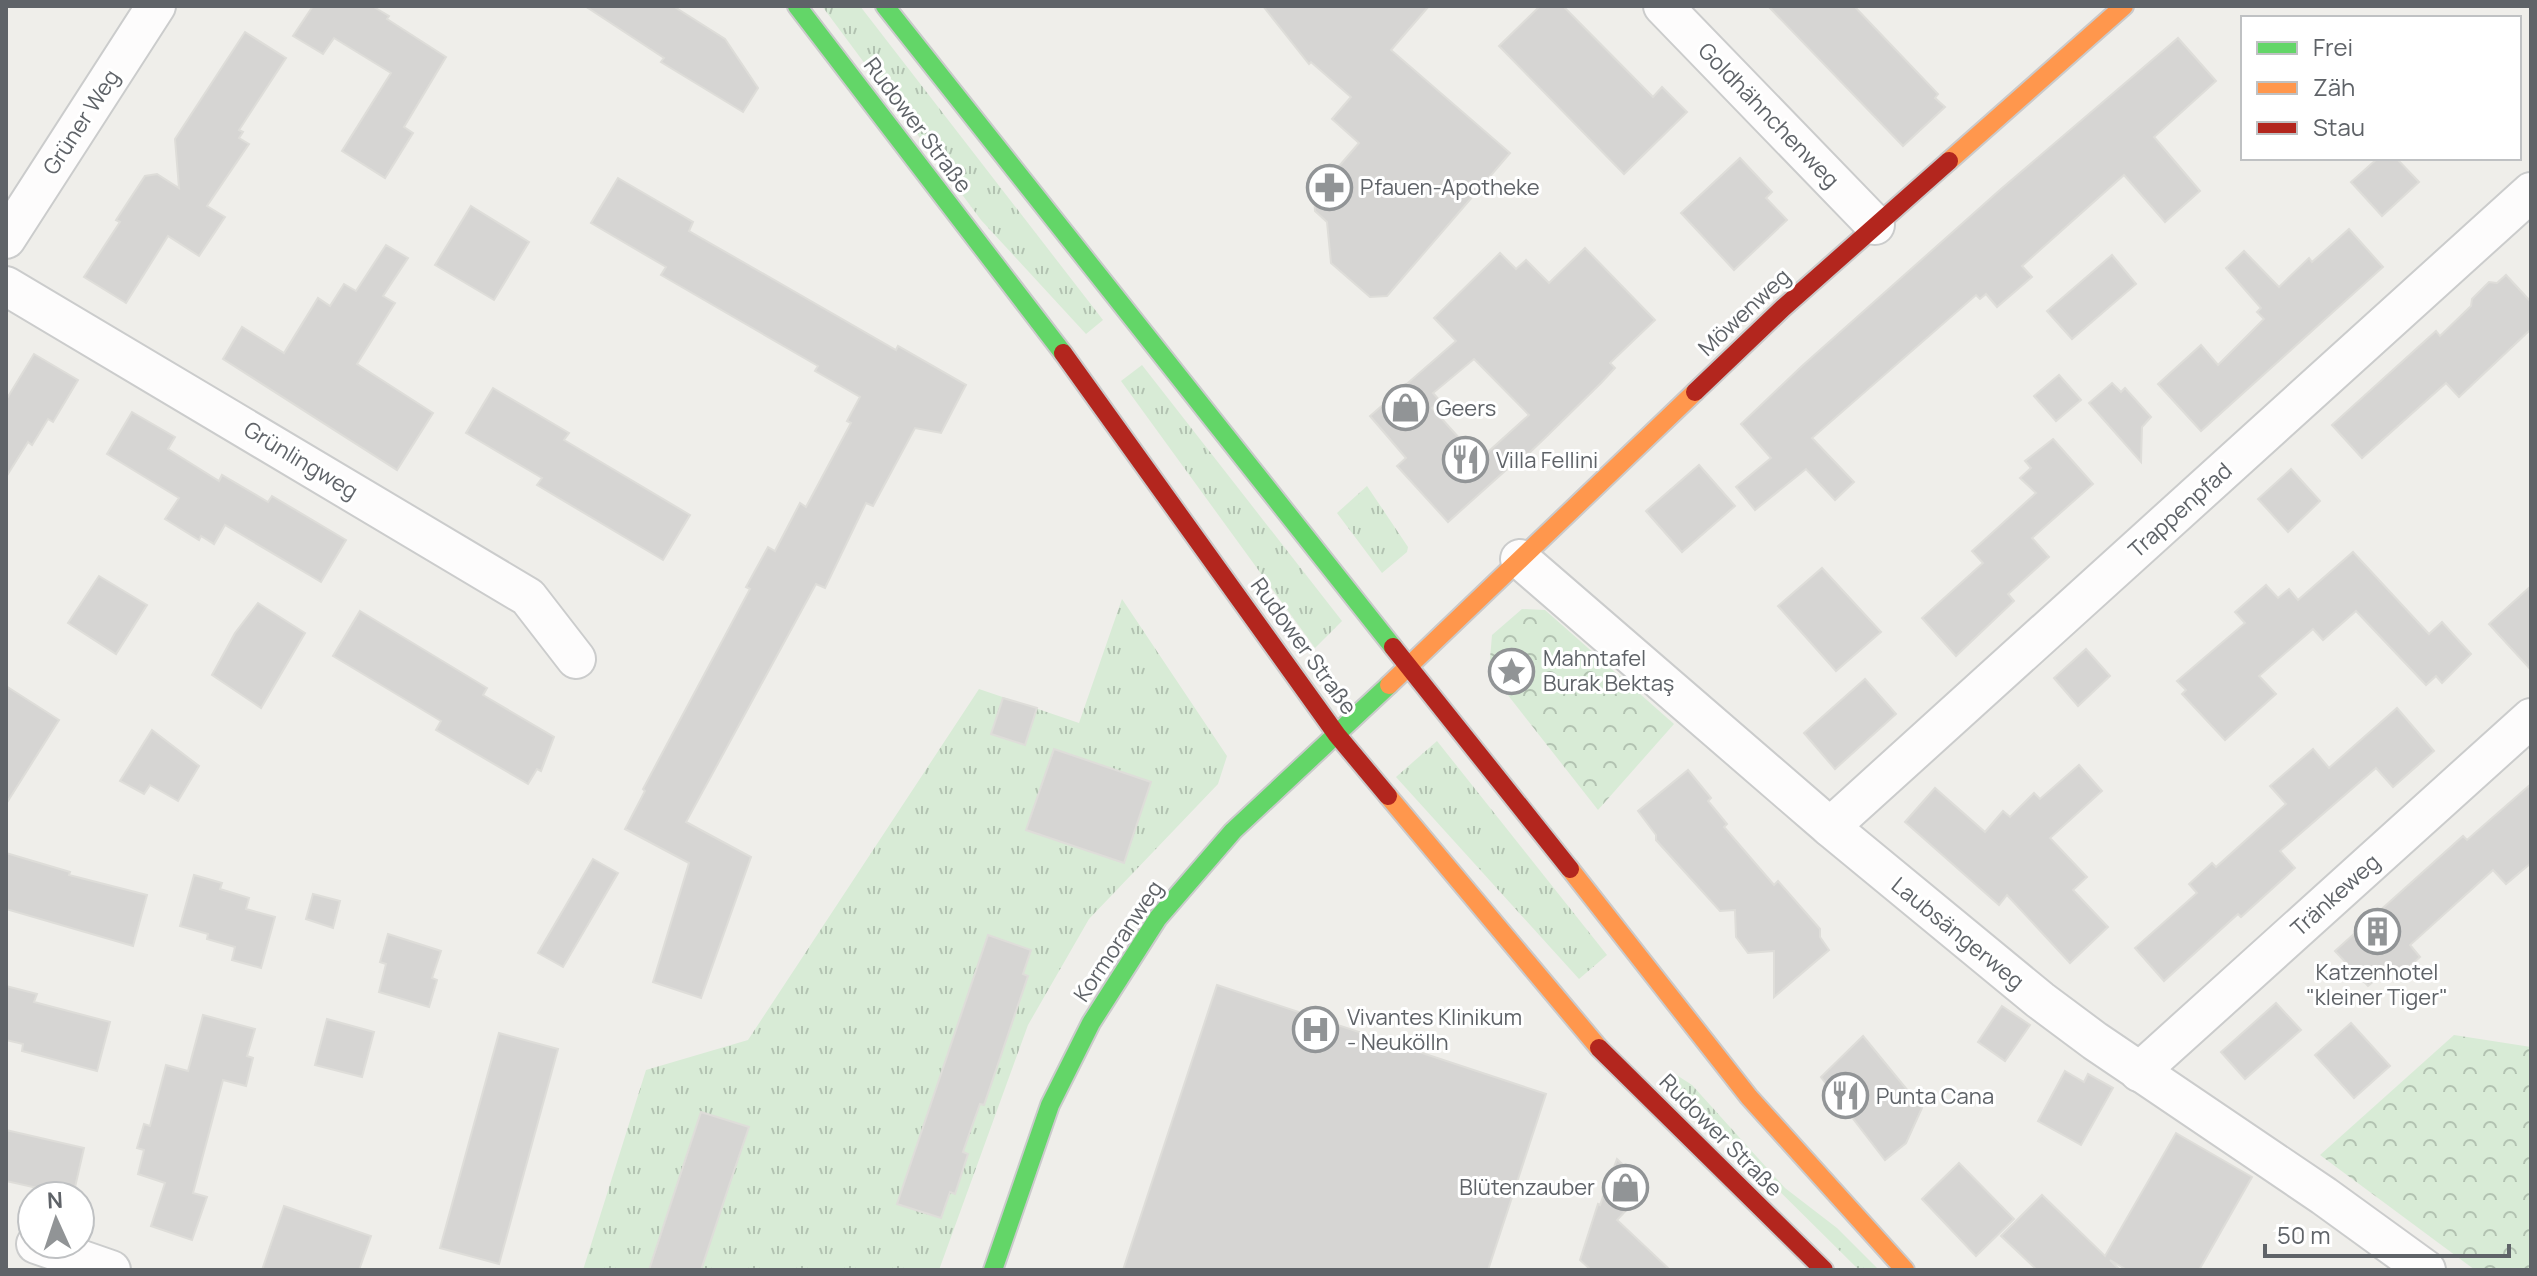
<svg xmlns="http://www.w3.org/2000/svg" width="2537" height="1276" font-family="Manrope,sans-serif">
  <defs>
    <pattern id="grass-tufts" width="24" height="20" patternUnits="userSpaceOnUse" patternTransform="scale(2)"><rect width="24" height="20" fill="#d8ebd6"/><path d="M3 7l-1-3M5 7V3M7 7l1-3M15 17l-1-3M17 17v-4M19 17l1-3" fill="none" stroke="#b2c2b1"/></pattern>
    <pattern id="park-crowns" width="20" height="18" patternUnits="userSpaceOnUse" patternTransform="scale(2)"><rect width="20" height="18" fill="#d8ebd6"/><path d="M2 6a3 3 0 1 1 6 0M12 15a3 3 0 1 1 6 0" fill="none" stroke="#b2c2b1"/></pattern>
  </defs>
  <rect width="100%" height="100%" fill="#efeeea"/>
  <g fill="url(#grass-tufts)">
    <polygon points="822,6 860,6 1103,320 1086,334 981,220"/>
    <polygon points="1142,365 1342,621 1315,648 1121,381"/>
    <polygon points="1367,486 1408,547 1407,552 1382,573 1337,513"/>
    <polygon points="1122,599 1227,756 1218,784 1089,919 1028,1025 939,1270 583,1270 646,1070 748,1040 979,689 1079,723"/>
    <polygon points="1437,741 1607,955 1579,979 1396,777"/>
    <polygon points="1675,1074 1692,1085 1785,1188 1837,1228 1879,1270 1859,1270 1670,1083 1670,1078"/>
  </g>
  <g fill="url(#park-crowns)">
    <polygon points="1522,609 1545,610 1674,724 1598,810 1489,671 1492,635"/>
    <polygon points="2454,1035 2531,1047 2531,1270 2475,1270 2320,1155"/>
  </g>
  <g fill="#d6d5d3" stroke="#deddd9" stroke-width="2" fill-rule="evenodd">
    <polygon points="313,6 372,6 389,16 387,19 446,57 404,127 413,133 385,178 342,151 391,73 334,38 323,54 293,36"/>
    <polygon points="585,6 673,6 725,39 758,88 743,112 661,62 664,58"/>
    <polygon points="1263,6 1429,6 1391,50 1510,153 1387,296 1370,297 1331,263 1327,222 1315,211 1314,195 1359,143 1332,119 1351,97 1311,62 1309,64"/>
    <polygon points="1540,6 1563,6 1653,97 1662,87 1687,112 1624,174 1499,46"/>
    <polygon points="1768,6 1854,6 1938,94 1935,98 1945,107 1903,146"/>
    <polygon points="245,32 286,58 239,130 243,132 239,138 249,144 207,206 225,217 199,256 168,236 126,303 84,277 120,222 116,220 145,176 157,174 179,188 175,139"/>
    <polygon points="2178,38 2216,81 2154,137 2200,191 2165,222 2124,175 2022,266 2032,277 1997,307 1986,294 1980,299 1976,295 1812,438 1854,482 1835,500 1806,469 1755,510 1736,487 1771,458 1741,424 1802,366 2001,189"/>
    <polygon points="1740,158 1772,192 1766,198 1787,220 1734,270 1681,213"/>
    <polygon points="2378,158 2396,158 2419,182 2382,216 2351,182"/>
    <polygon points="618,178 693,222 689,231 896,350 898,346 966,385 941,433 915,428 873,506 866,503 825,588 816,584 686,822 751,857 701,998 653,982 689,863 625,829 645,791 643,789 750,589 746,587 768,547 775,551 800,503 806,507 851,423 847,421 860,397 815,371 818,366 661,275 666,267 591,223"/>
    <polygon points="471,206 529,242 494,300 435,265"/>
    <polygon points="2349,229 2383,267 2201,431 2158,384 2201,345 2218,365 2264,319 2257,312 2261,308 2226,268 2244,251 2279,287 2309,258 2312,262"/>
    <polygon points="386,245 408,258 383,296 395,303 357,364 433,413 397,470 223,359 242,327 284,353 318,298 330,306 344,284 356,291"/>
    <path d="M1585,248L1655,320L1610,363L1615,368L1601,383L1548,435L1526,456L1524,454L1448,522L1397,466L1406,458L1370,416L1456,341L1434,318L1500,253L1516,269L1526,260L1549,283ZM1474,359L1529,415L1479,460L1432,408L1440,401L1433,393Z"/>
    <polygon points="2112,255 2136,284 2072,339 2047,311"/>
    <polygon points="2506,275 2531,302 2531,329 2459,397 2446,383 2362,458 2332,425 2436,331 2440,336 2471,306 2472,299 2489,282 2497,283"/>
    <polygon points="34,354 78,380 53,422 48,419 32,445 28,442 6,477 6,400"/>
    <polygon points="2059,375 2081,400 2056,421 2034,396"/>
    <polygon points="2112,383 2121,392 2125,388 2151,417 2142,427 2141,462 2089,403"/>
    <polygon points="493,388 569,433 564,440 690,515 663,560 537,485 542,478 466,433"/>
    <polygon points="132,412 175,437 168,449 219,481 222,475 268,502 272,496 346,540 321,582 225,525 214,544 201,536 199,540 165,519 179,498 107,454"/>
    <polygon points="2053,439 2093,484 2032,538 2049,557 2008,594 2014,601 1956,656 1922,618 1983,563 1972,551 2036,493 2020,478 2031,468 2025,461"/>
    <polygon points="1699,465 1735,506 1682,552 1646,511"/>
    <polygon points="2291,469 2320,501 2288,532 2258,499"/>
    <polygon points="2353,552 2429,634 2442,622 2471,654 2442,683 2436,676 2426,685 2356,611 2323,640 2313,629 2259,676 2276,694 2225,740 2182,694 2186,690 2177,681 2245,623 2235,612 2266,585 2278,598 2289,589 2298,600"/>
    <polygon points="1822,568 1881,632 1836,671 1778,606"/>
    <polygon points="99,576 147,605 116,654 68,623"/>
    <polygon points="2531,586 2531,670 2489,624"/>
    <polygon points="258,603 305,633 261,708 212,675 235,633"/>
    <polygon points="360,611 487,688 483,695 554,737 541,771 537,769 528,784 436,730 441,721 333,656"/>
    <polygon points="2086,649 2110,676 2078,706 2054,678"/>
    <polygon points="1865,679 1896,714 1835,769 1804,733"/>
    <polygon points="6,686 59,720 6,804"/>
    <polygon points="1003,698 1037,708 1025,745 991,734"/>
    <polygon points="2397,708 2434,751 2393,787 2376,768 2280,851 2295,868 2241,917 2238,914 2164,981 2135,948 2197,893 2189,884 2212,863 2216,867 2286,804 2270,786 2313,749 2329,768"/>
    <polygon points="152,730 199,766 178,801 150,785 144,794 120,781"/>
    <polygon points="1054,749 1151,782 1124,863 1026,830"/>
    <polygon points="2079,765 2102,791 2050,838 2087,877 2073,890 2108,927 2070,963 2007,895 1999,905 1905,822 1935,788 1985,832 2003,811 2010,817 2034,793 2040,799"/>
    <polygon points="1688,770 1711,798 1708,801 1727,824 1724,827 1774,885 1778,881 1820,929 1820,937 1829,950 1774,997 1774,951 1748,953 1736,937 1735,910 1720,911 1656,840 1656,835 1638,811"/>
    <polygon points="2531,784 2531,863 2506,884 2493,870 2410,945 2420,957 2401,974 2392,966 2368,986 2335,951 2463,836 2467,840"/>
    <polygon points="6,853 70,872 69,875 147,895 133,946 6,909"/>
    <polygon points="593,859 618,873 563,967 538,953"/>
    <polygon points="194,875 222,883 220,889 249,898 246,909 275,917 261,968 232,960 235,947 207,939 208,934 180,926"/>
    <polygon points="313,894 340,901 333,928 306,919"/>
    <polygon points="388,934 441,951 432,978 437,980 429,1007 379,992 386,964 380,962"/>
    <polygon points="988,935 1031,950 1023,974 1028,976 984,1105 980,1104 971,1129 963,1152 968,1154 955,1194 950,1192 941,1218 897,1204"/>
    <polygon points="1217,985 1546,1094 1488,1270 1123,1270"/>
    <polygon points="6,986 37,994 34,1002 110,1022 97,1071 22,1051 23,1044 6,1040"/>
    <polygon points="2276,1003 2301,1030 2245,1079 2221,1052"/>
    <polygon points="2002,1006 2030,1025 2005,1061 1978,1042"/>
    <polygon points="203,1015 255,1029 247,1056 253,1058 246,1086 223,1080 193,1193 207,1197 192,1240 151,1226 165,1183 138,1174 144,1150 137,1148 144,1124 150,1126 166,1065 188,1071"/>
    <polygon points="327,1019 374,1032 362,1077 315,1065"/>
    <polygon points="2351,1023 2390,1066 2354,1098 2315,1055"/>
    <polygon points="499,1033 558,1049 499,1264 440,1248"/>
    <polygon points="1863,1036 1922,1108 1906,1143 1885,1160 1821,1077"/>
    <polygon points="2065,1071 2084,1082 2088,1074 2113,1088 2081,1145 2038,1121"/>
    <polygon points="701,1112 749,1127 733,1174 701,1270 649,1270"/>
    <polygon points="6,1130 84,1148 73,1196 6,1181"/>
    <polygon points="2176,1133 2252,1177 2199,1270 2127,1270 2110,1260 2120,1270 2037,1270 2001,1236 2042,1195 2105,1256"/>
    <polygon points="1617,1159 1647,1188 1617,1220 1670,1270 1591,1270 1580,1260 1598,1204 1600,1205"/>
    <polygon points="1959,1163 2014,1219 1976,1256 1922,1199"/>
    <polygon points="284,1206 371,1236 359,1270 262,1270"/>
  </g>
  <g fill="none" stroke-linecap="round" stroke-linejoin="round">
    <defs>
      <g id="street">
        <polyline points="1663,6 1875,225"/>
        <polyline points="6,239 156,6"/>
        <polyline points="6,286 528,597 576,659"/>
        <polyline points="1520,559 1830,827 2040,1000 2095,1041 2324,1196 2426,1270"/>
        <polyline points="1830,827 2531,192"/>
        <polyline points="2139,1072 2531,718"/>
        <polyline points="36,1244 111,1270"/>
      </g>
      <g id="fast">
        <polyline points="797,6 1063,353"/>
        <polyline points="885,6 1393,647"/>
        <polyline points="993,1270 1050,1105 1091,1023 1158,918 1233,831 1389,685"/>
      </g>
      <g id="slow">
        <polyline points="1949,161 2124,6"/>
        <polyline points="1389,685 1695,392"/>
        <polyline points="1388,796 1599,1048"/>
        <polyline points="1570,869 1749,1097 1905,1270"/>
      </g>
      <g id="jam">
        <polyline points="1063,353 1337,735 1388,796"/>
        <polyline points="1695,392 1783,308 1949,161"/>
        <polyline points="1393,647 1570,869"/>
        <polyline points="1599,1048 1824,1270"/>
      </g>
    </defs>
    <use href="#street" stroke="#cbcccc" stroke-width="42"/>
    <use href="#fast" stroke="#cacacb" stroke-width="22"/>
    <use href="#slow" stroke="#cacacb" stroke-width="22"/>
    <use href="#jam" stroke="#cacacb" stroke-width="22"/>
    <use href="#street" stroke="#fdfcfc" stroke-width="38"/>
    <use href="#fast" stroke="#63d668" stroke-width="18"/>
    <use href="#slow" stroke="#ff974d" stroke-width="18"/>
    <use href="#jam" stroke="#b3261e" stroke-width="18"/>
  </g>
  <defs>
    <symbol id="pharmacy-ring" viewBox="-11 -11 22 22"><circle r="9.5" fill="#fff" stroke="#919496" stroke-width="1.5"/><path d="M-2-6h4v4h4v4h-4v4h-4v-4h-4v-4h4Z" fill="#919496"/></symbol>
    <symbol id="shop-ring" viewBox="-11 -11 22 22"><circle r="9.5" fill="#fff" stroke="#919496" stroke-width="1.5"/><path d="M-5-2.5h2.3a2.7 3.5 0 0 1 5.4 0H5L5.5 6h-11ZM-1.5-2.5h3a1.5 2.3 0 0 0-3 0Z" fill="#919496"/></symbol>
    <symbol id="restaurant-ring" viewBox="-11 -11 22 22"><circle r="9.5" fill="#fff" stroke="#919496" stroke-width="1.5"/><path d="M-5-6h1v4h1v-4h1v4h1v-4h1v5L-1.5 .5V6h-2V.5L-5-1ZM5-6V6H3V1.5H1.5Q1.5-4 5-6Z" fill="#919496"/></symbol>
    <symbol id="sight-ring" viewBox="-11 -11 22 22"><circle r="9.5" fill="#fff" stroke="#919496" stroke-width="1.5"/><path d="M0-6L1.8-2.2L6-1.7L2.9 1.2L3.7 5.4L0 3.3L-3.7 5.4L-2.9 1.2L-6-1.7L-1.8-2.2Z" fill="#919496"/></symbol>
    <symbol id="building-ring" viewBox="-11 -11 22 22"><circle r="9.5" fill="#fff" stroke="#919496" stroke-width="1.5"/><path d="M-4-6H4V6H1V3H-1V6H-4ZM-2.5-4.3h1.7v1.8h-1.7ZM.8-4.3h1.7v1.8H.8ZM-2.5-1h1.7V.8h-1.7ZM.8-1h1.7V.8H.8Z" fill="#919496"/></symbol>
    <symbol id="hospital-ring" viewBox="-11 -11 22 22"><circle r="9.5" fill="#fff" stroke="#919496" stroke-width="1.5"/><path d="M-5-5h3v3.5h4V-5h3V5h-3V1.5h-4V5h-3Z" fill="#919496"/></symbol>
  </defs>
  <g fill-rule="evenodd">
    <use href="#pharmacy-ring" x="1304" y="162" width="51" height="51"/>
    <use href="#shop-ring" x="1380" y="382" width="51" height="51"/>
    <use href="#restaurant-ring" x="1440" y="434" width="51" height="51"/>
    <use href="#sight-ring" x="1486" y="646" width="51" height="51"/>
    <use href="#building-ring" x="2352" y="906" width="51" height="51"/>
    <use href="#hospital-ring" x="1290" y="1004" width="51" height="51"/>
    <use href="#restaurant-ring" x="1820" y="1070" width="51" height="51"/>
    <use href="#shop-ring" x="1600" y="1162" width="51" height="51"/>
  </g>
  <g text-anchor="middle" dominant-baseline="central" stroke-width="6" stroke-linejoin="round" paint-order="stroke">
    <g font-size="22" fill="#5f6368" stroke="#fff">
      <text transform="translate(1769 115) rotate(46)">Goldhähnchenweg</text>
      <text transform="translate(81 122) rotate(-57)">Grüner Weg</text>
      <text transform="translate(918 125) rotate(53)">Rudower Straße</text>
      <text transform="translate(1744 312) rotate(-43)">Möwenweg</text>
      <text transform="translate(301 460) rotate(31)">Grünlingweg</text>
      <text transform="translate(2180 510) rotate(-42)">Trappenpfad</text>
      <text transform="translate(1304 646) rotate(54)">Rudower Straße</text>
      <text transform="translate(2335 895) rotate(-42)">Tränkeweg</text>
      <text transform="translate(1958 933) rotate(39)">Laubsängerweg</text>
      <text transform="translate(1118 941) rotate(-56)">Kormoranweg</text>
      <text transform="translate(1721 1135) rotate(45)">Rudower Straße</text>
    </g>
    <g font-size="22" fill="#5f6368" stroke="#fff" text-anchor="start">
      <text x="1360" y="187">Pfauen-Apotheke</text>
      <text x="1436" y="408">Geers</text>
      <text x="1496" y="460">Villa Fellini</text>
      <text x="1543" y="658">Mahntafel<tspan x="1543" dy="25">Burak Bektaş</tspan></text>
      <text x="2377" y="972" text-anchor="middle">Katzenhotel<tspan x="2377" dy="25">"kleiner Tiger"</tspan></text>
      <text x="1347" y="1017">Vivantes Klinikum<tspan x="1347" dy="25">- Neukölln</tspan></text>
      <text x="1876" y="1096">Punta Cana</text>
      <text x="1595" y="1187" text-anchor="end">Blütenzauber</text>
    </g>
  </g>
  <rect width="2537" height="1276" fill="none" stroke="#5f6368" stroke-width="16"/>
  <rect x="2241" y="16" width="280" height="144" fill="#ffffff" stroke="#bfc1c3" stroke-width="2"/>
  <rect x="2257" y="42" width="40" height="12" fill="#63d668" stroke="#bfc1c3" stroke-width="2"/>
  <text x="2313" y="56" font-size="24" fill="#5f6368">Frei</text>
  <rect x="2257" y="82" width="40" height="12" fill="#ff974d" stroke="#bfc1c3" stroke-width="2"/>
  <text x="2313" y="96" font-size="24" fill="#5f6368">Zäh</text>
  <rect x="2257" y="122" width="40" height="12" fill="#b3261e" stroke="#bfc1c3" stroke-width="2"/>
  <text x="2313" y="136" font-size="24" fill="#5f6368">Stau</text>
  <g transform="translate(56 1220) rotate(357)"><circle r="38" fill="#ffffff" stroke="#bfc1c3" stroke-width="2"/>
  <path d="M0-6L14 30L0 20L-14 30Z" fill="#919496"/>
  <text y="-12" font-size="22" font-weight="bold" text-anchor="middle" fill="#5f6368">N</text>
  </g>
  <path d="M2265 1244v12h244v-12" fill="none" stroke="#5f6368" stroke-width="4"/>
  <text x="2277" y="1244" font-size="24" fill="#5f6368" stroke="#ffffff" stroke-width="6" paint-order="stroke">50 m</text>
</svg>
